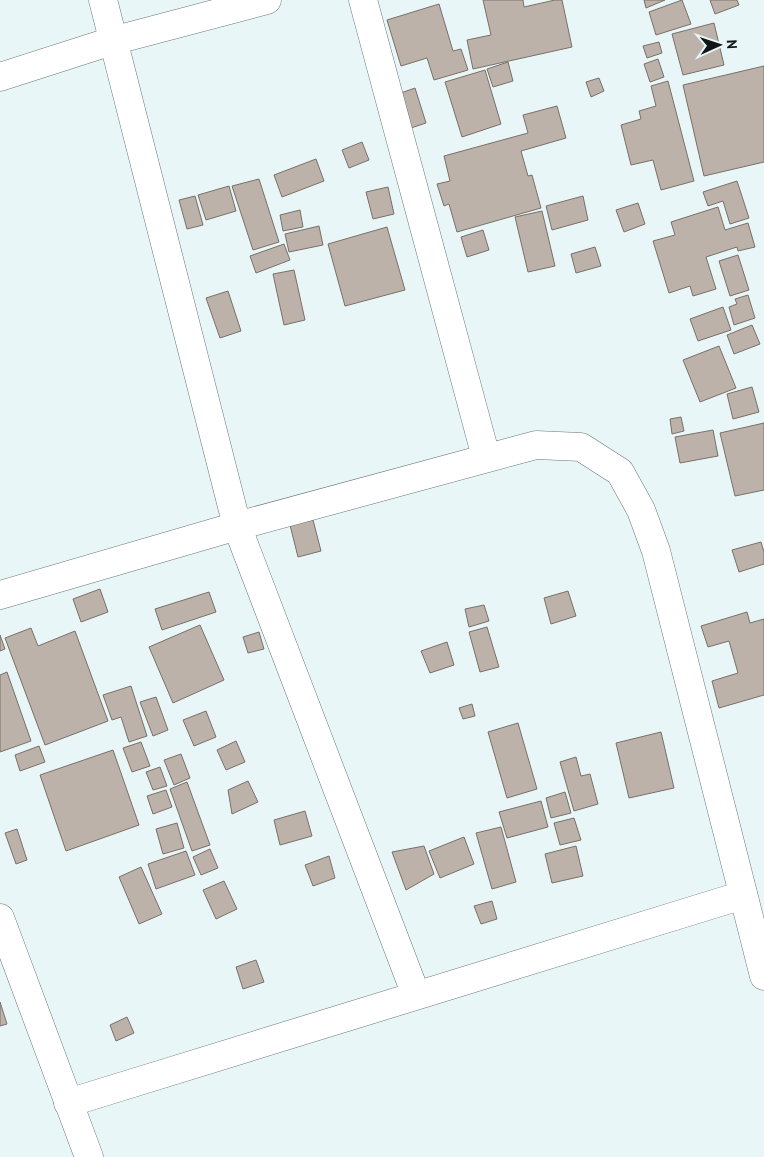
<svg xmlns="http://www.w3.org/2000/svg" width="764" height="1157" font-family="'PT Sans',sans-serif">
  <rect width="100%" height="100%" fill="#e8f6f8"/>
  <g fill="#bcb2aa" stroke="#797068">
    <polygon points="483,0 523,0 524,7 555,0 562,0 572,47 473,69 467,40 491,35"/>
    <polygon points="644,0 665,0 646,8"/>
    <polygon points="682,0 691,24 656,35 649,12"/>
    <polygon points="710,0 737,0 739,5 715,14"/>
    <polygon points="439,4 453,51 461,49 468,70 434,80 427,58 401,66 387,20"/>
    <polygon points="714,23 724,65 683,75 672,34"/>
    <polygon points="659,42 662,53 647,58 643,46"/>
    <polygon points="658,59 664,77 650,82 644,64"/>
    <polygon points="508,62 513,81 493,87 487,69"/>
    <polygon points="764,66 764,162 704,176 683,85"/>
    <polygon points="485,70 501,124 462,137 445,82"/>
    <polygon points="599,78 604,91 591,97 586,82"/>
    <polygon points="668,81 694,181 661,190 653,160 631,165 621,125 641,119 639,111 656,106 651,86"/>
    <polygon points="415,88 426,123 408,129 398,94"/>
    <polygon points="557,106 566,138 521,151 528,176 532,175 541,208 457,232 449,204 444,206 437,184 450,181 444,156 528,133 523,115"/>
    <polygon points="362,142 369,160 349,168 342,150"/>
    <polygon points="316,159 324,181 282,197 274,175"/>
    <polygon points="259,179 279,242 253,250 232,186"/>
    <polygon points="737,181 749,218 730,224 723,201 708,206 703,192"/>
    <polygon points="229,186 236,211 206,220 198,195"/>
    <polygon points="388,187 394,214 373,219 366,192"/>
    <polygon points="195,196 203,225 187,229 179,200"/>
    <polygon points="583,196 588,220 552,230 546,206"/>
    <polygon points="638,203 645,224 624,232 616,210"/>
    <polygon points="718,207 725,230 748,223 755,247 738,251 737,247 706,257 716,289 693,296 690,286 669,293 653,241 675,235 671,222"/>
    <polygon points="300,210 303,227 283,231 280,215"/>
    <polygon points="542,211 555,266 528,272 515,217"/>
    <polygon points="319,226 323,245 289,252 285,234"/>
    <polygon points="387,227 405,290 345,306 328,244"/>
    <polygon points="483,230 489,250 467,257 461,237"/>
    <polygon points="284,244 290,260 256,273 250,256"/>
    <polygon points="595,247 601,266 576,273 571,254"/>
    <polygon points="738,255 749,290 730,296 719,261"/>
    <polygon points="294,270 305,320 284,325 273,274"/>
    <polygon points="228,291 241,331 220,338 206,298"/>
    <polygon points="748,295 755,318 734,325 729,307 737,304 735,299"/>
    <polygon points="723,307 731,330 698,341 690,319"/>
    <polygon points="752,325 760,344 734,354 727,335"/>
    <polygon points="719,346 736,388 700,402 683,360"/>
    <polygon points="752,387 759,412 733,419 727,394"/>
    <polygon points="681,417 684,431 672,434 670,419"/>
    <polygon points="764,423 764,490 735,496 720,433"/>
    <polygon points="713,430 718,456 680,463 675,437"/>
    <polygon points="313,520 321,551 298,557 290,525"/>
    <polygon points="761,542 764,552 764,564 739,572 732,550"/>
    <polygon points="100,589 108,612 81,622 73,599"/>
    <polygon points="568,591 576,616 551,624 544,598"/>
    <polygon points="209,592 216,612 162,630 155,609"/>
    <polygon points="484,605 489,621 469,627 465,609"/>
    <polygon points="747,612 750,623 764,619 764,695 719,708 712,681 738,673 729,641 708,647 701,626"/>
    <polygon points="200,625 224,680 173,703 149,647"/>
    <polygon points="487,627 499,667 480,672 469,632"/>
    <polygon points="31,628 38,646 75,631 108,721 45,745 5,638"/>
    <polygon points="259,632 264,649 248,653 243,637"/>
    <polygon points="0,635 5,649 0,651"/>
    <polygon points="447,642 454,665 430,673 421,651"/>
    <polygon points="7,672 31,741 0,752 0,675"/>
    <polygon points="131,686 147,736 129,742 121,717 112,720 103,695"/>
    <polygon points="156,697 168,730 153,736 140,702"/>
    <polygon points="472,704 475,716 463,719 459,708"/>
    <polygon points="206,711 216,737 194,746 183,720"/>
    <polygon points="518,723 537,789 507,798 488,732"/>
    <polygon points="661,732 674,788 629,798 616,743"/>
    <polygon points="236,741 245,762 226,770 217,750"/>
    <polygon points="141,742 150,766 132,772 123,748"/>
    <polygon points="39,746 45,762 20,771 15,755"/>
    <polygon points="113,750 139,825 66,851 40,775"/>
    <polygon points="181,754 190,778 174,785 164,760"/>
    <polygon points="576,757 581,776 590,774 598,804 574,811 560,762"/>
    <polygon points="160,767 167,786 153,790 146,772"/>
    <polygon points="248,781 258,802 232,814 228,790"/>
    <polygon points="187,782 210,845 192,851 170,789"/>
    <polygon points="166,790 172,807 153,814 147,796"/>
    <polygon points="565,792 571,813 551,818 546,798"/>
    <polygon points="541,801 548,827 507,838 499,812"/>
    <polygon points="305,811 312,836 280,845 274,820"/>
    <polygon points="574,818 581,840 560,845 554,823"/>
    <polygon points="177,823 184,848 163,854 156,829"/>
    <polygon points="501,827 516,882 492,889 476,833"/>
    <polygon points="17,829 27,860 16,864 5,833"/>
    <polygon points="464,837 474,864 440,878 429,851"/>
    <polygon points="424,846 434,874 406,890 392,852"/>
    <polygon points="576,846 583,876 552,883 545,854"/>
    <polygon points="210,849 218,868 201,875 193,857"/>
    <polygon points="186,851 195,875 156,889 148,864"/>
    <polygon points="329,856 335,878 313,886 305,865"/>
    <polygon points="141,867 162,914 139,924 119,877"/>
    <polygon points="224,881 237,909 216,919 203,890"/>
    <polygon points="492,901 497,919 481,924 474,906"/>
    <polygon points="256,960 264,982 243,989 236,967"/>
    <polygon points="0,1002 7,1024 0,1026"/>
    <polygon points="127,1017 134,1033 116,1041 110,1025"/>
  </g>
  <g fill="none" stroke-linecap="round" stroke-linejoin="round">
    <defs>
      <g id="minor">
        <polyline points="103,0 237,526 416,995"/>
        <polyline points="363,0 486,457"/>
        <polyline points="0,77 112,41 267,0"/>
        <polyline points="0,595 237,526 536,445 581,447 620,472 641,510 656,551 764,976"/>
        <polyline points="0,918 89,1157"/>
        <polyline points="68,1103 743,895"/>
      </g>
    </defs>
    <use href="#minor" stroke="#6a7778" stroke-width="29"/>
    <use href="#minor" stroke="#fff" stroke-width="28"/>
  </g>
  <g transform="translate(719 45) rotate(87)" stroke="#e8f6f8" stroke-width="4" paint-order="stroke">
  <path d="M0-4L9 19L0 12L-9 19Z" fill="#101515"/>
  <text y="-8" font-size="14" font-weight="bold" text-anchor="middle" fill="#101515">N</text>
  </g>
</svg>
